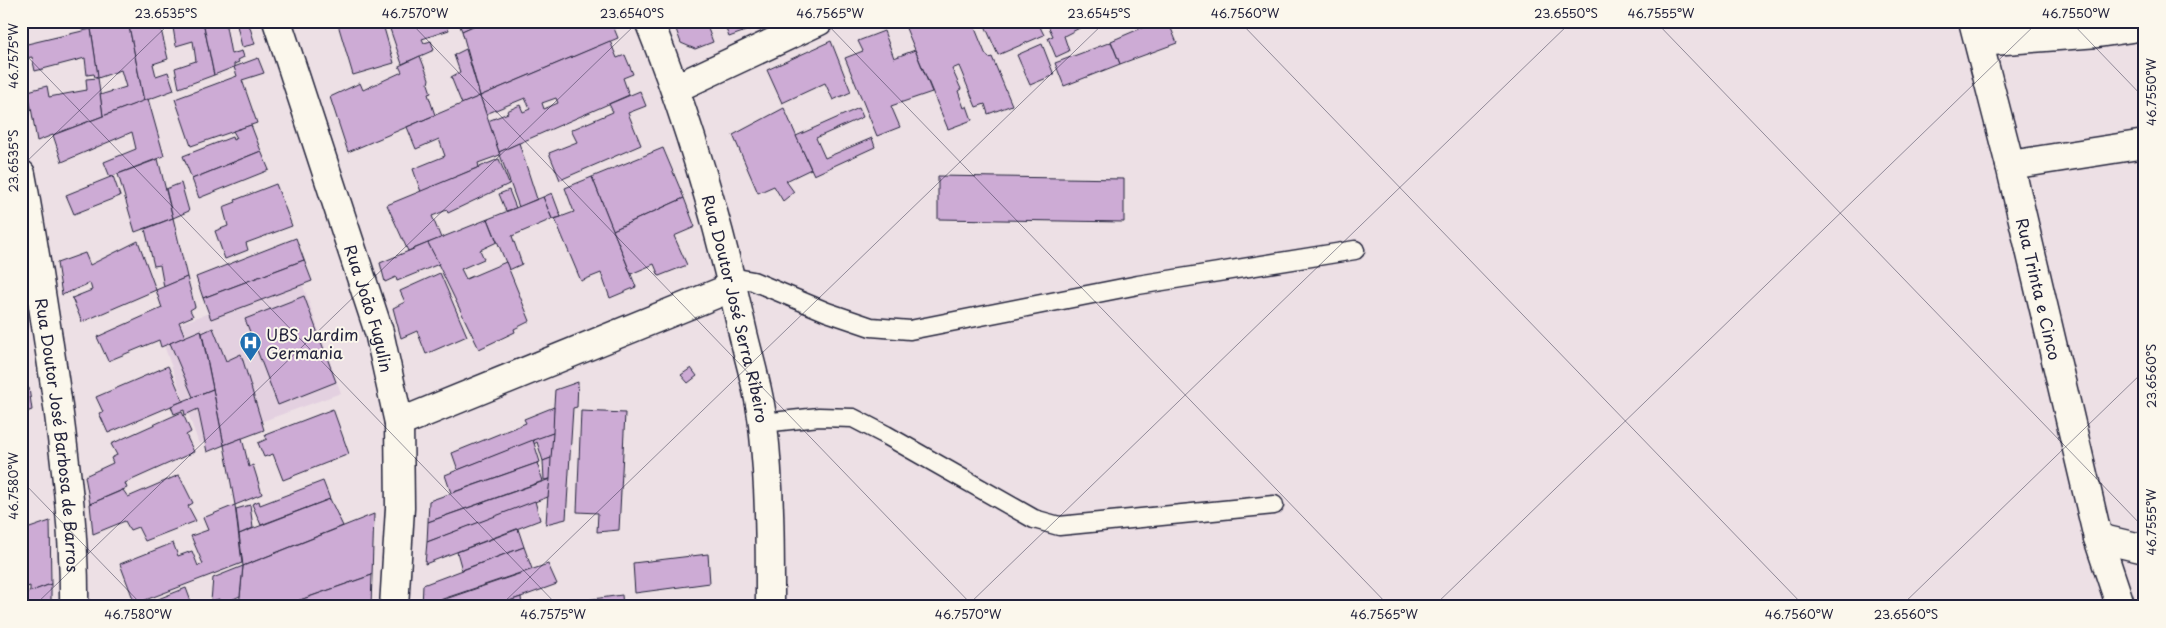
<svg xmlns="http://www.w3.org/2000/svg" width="2166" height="628" font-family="'Playpen Sans',sans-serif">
  <rect width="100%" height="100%" fill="#ede0e5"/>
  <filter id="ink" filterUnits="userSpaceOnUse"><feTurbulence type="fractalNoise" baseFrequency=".02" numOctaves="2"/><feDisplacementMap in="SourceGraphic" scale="10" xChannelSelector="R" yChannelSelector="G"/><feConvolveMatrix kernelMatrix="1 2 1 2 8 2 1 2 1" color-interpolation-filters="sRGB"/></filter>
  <g filter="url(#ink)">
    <polygon fill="#e3d0e0" points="301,280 341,393 199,444 159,331"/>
    <g fill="#cdabd5" stroke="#22223b" fill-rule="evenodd">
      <polygon points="90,21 128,21 144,101 103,116 100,95 126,87 121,70 98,78"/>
      <polygon points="128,21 159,21 168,59 153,64 156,76 168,72 174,90 144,101"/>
      <polygon points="172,21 203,21 214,75 179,88 175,68 196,61 193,41 176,46"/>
      <polygon points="203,21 225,21 231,54 242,51 244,57 238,60 239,62 234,64 234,67 214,75"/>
      <polygon points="236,21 248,21 255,44 242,47"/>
      <polygon points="337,21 382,21 394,63 353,75"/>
      <polygon points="386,21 446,21 449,30 422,39 424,43 431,41 434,50 402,64 389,26 387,26"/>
      <polygon points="458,21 484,21 462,31"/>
      <polygon points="484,21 611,21 618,38 480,96 462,31"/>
      <polygon points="673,21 705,21 713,42 695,49 681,43"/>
      <polygon points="723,21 748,21 751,29 729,37"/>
      <polygon points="903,21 972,21 985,53 989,58 992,57 1012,105 988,114 985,104 976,107 959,66 952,69 961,89 958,91 964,108 967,106 972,120 948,129"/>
      <polygon points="983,21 1037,21 1044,35 998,55"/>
      <polygon points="1046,21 1093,21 1064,36 1069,51 1056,57 1048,38 1053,36"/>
      <polygon points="1158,21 1168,21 1177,43 1120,64 1111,41"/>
      <polygon points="91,29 98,76 95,77 94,74 87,75 85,58 35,71 32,57 25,58 23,45"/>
      <polygon points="884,31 894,58 915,50 932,92 891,106 900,127 877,136 845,58 863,51 858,41"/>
      <path d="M610,41L617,58L625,55L633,74L623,78L629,95L499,152L488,121L508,113L507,111L520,105L523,112L530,109L525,98L486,114L480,96ZM556,98L558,103L544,109L542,103Z"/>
      <polygon points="831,41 851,92 833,100 825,83 782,103 767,70"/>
      <polygon points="1111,42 1120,64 1064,86 1055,63"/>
      <polygon points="1042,44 1054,75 1030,85 1017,55"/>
      <polygon points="466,49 480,96 462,104 451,77 460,72 454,55"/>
      <polygon points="420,56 429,79 428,84 431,93 428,94 435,115 348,152 330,97 360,83 363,90 402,72 399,66"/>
      <polygon points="258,58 264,73 242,80 257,123 191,146 175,99 237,76 234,67"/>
      <polygon points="98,78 103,116 37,141 28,91 47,86 49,97 87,90 86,79"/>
      <polygon points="640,91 646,106 628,113 641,145 560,180 549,153 577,142 571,130 613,112 609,104"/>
      <polygon points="480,96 500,155 478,163 479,167 421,192 413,169 445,156 439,139 416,149 407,127"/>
      <polygon points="148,99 164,156 110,177 104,162 136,149 132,132 62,162 53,135"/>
      <polygon points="784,108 811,169 786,181 794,192 783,201 774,186 758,193 733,135"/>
      <polygon points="859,108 863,117 816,138 825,158 872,138 875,147 814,175 796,136"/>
      <polygon points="251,125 261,151 192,179 183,156 232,137 233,140 237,138 233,131"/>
      <polygon points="519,143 537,199 519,207 499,152"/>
      <polygon points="663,148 684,198 613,230 592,177"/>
      <polygon points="261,151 269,170 199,198 192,179"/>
      <polygon points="158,159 173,218 135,232 118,174"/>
      <polygon points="499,159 509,184 448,213 447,210 432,216 441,238 408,251 387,205"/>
      <polygon points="113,176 120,196 74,214 66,195"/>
      <polygon points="938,176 1124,179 1124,222 938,219"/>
      <polygon points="592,177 636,287 610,298 601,273 581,281 555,219 574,212 565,188"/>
      <polygon points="181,183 189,211 173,218 166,189"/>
      <polygon points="276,184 292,226 246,243 248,250 225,259 215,231 228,226 223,207 236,202 235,200"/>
      <polygon points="509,190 516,208 506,211 499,194"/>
      <polygon points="552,193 561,217 552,219 543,197"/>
      <polygon points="543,197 552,219 512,236 522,264 509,270 488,219"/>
      <polygon points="684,198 695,227 674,236 687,265 659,276 654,264 631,274 613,230"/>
      <polygon points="173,218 187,277 164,287 160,265 154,266 145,229"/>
      <polygon points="488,219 497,242 480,250 484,259 461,269 466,279 506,262 530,321 514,329 515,332 479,349 428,243"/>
      <polygon points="296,238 304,260 203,298 196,277"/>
      <polygon points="138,241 156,290 82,322 72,298 92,290 90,283 62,295 57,263 85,253 90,265"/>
      <polygon points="428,243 439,264 397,281 396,277 385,282 380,263"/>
      <polygon points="304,260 312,281 211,319 203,298"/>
      <polygon points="440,273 467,336 426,354 417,331 401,338 393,308 405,302 400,291"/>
      <polygon points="187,277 195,307 190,310 193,316 179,322 185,337 161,347 159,340 108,361 97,337 162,308 156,290"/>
      <polygon points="304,296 336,382 278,405 245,319"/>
      <polygon points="213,328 226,361 241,354 264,430 224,445 202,333"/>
      <polygon points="201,330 213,389 193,397 170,343"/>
      <polygon points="168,366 183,401 108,433 99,413 103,412 96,397"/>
      <polygon points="691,368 697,376 688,383 681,375"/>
      <polygon points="578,382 577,407 573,408 566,519 546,524 555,390"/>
      <polygon points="29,388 32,410 21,414 21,390"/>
      <polygon points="213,389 224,445 207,452 198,409 185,415 184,410 174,414 171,406"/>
      <polygon points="554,407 553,433 458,470 452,453 526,423 524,419"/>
      <polygon points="333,409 349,454 283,480 273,454 264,457 258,443 267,439 265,435"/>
      <polygon points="581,411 625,413 619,530 597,532 598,513 577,512"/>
      <polygon points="182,412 191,432 186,435 194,452 125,483 127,488 90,504 85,476 113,463 111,458 117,455 111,444"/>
      <polygon points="553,433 551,458 543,461 537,442 534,444 533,440"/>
      <polygon points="242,438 249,467 253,465 262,494 235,505 224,445"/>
      <polygon points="533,440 540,462 451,493 445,475"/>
      <polygon points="551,458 550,479 544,480 543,461"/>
      <polygon points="537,463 543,481 428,522 429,501"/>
      <polygon points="179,475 193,503 188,506 196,521 145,541 138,527 130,530 125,521 93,534 90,504 123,490 128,497"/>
      <polygon points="550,479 548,497 427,542 428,522"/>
      <polygon points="323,481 330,499 261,525 252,504 259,501 260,505"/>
      <polygon points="330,499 343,526 243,566 239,534"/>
      <polygon points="535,501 540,520 425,564 427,542"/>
      <polygon points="235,505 242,563 135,604 120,564 173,543 178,556 192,551 198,566 203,564 191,536 208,530 203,518"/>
      <polygon points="250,505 253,528 239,534 236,509"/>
      <polygon points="374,514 372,575 280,607 239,607 243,566"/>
      <polygon points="50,521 51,584 30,592 30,586 21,589 21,531"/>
      <polygon points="518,529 524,547 462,570 457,552"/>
      <polygon points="524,547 532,569 422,606 423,585"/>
      <polygon points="708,554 710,583 635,593 633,563"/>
      <polygon points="548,564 557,584 493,607 422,607"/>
      <polygon points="243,566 240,596 220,605 219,599 211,601 213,578"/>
      <polygon points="372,575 371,607 280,607"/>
      <polygon points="51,584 51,604 42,607 21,607 21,595"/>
      <polygon points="186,588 193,607 144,607 143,605"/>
      <polygon points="622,595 623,607 558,607 557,604"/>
      <polygon points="521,597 522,607 503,607 503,603"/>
    </g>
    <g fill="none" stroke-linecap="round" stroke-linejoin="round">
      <defs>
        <g id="lane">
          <polyline points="731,277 753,281 827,312 871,327 910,330 1138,285 1355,250"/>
          <polyline points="763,423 819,417 853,418 886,435 1034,519 1059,526 1274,505"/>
        </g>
        <g id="street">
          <path id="s1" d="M277,21L379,332L399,423L400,508L394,607"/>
          <path id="s2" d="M649,21C689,121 719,224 742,329C749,360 760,393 763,425C770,486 770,546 770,607"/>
          <path id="s3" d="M1973,21L2010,165L2098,538L2121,607"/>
          <polyline points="1979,42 2098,33 2145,26"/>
          <polyline points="676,88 819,21"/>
          <polyline points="2010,165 2145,144"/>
          <path id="s4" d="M21,174C35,249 46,324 57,399C66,468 75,537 74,607"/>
          <polyline points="399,423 733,287"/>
          <polyline points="2098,538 2145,549"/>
        </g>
      </defs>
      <use href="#lane" stroke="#22223b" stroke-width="21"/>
      <use href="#street" stroke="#22223b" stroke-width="31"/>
      <use href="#lane" stroke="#fbf7ec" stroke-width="18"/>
      <use href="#street" stroke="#fbf7ec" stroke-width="28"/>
    </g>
  </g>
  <path fill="none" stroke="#22223b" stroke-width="1" stroke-opacity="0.45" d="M409,21L974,607M824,21L1390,607M1239,21L1805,607M1655,21L2145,529M2070,21L2145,99M21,50L559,607M21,167L172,21M21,480L144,607M33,607L639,21M499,607L1106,21M966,607L1572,21M1433,607L2039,21M1900,607L2145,370"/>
  <defs>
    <symbol id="hospital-pin" viewBox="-11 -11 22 30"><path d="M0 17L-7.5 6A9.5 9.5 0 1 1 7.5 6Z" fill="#1f6fb2" stroke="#fbf7ec"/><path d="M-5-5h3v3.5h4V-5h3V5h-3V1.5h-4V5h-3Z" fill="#fff"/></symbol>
  </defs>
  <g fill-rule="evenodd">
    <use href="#hospital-pin" x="238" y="330" width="25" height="34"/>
  </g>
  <g text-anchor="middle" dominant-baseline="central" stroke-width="4" stroke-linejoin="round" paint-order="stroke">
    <g font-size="16" fill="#22223b" stroke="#fbf7ec">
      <text stroke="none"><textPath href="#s3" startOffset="276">Rua Trinta e Cinco</textPath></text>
      <text stroke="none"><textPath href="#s1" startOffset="302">Rua João Fugulin</textPath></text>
      <text stroke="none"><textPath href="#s2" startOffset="301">Rua Doutor José Serra Ribeiro</textPath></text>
      <text stroke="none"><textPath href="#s4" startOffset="264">Rua Doutor José Barbosa de Barros</textPath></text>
    </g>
    <g font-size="16" fill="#22223b" stroke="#fbf7ec" text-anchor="start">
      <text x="266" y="334">UBS Jardim<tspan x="266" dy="18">Germania</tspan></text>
    </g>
  </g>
  <rect width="2166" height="628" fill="none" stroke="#fbf7ec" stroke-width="55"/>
  <rect x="28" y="28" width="2110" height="572" fill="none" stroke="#22223b" stroke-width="2"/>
  <g font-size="12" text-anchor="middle" fill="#22223b">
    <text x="166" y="18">23.6535°S</text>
    <text x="415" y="18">46.7570°W</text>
    <text x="632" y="18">23.6540°S</text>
    <text x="830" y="18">46.7565°W</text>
    <text x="1099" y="18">23.6545°S</text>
    <text x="1245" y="18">46.7560°W</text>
    <text x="1566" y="18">23.6550°S</text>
    <text x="1661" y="18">46.7555°W</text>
    <text x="2076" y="18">46.7550°W</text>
    <text transform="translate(14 56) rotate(-90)" y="4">46.7575°W</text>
    <text transform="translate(2152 92) rotate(-90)" y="4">46.7550°W</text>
    <text transform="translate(14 161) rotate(-90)" y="4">23.6535°S</text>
    <text transform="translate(2152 376) rotate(-90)" y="4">23.6560°S</text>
    <text transform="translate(14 486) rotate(-90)" y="4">46.7580°W</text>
    <text transform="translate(2152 522) rotate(-90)" y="4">46.7555°W</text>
    <text x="138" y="619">46.7580°W</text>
    <text x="553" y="619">46.7575°W</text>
    <text x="968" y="619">46.7570°W</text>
    <text x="1384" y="619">46.7565°W</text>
    <text x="1799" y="619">46.7560°W</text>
    <text x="1906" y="619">23.6560°S</text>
  </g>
</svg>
